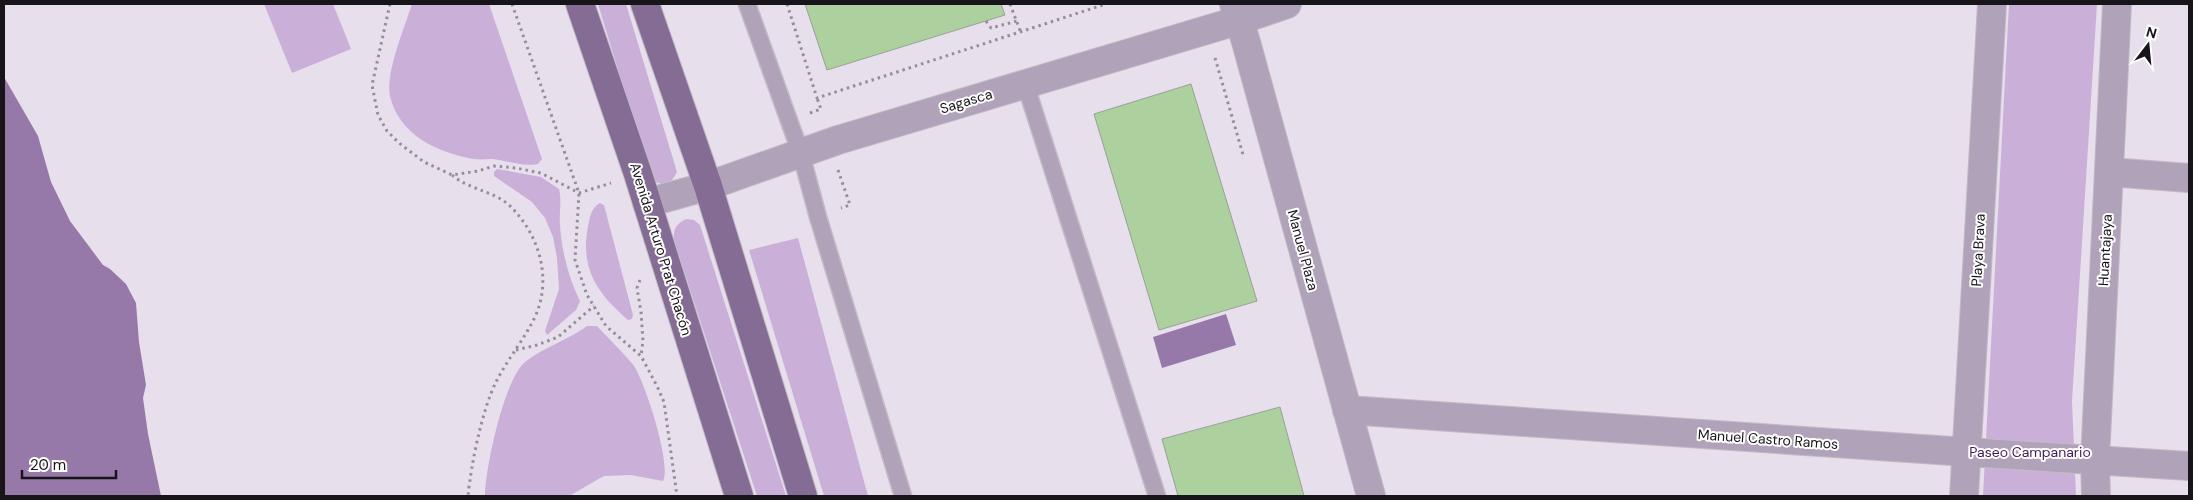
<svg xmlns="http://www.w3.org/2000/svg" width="2193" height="500" font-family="'DM Sans',sans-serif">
  <rect width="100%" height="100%" fill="#e7dfec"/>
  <g fill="#cab0d9">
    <polygon points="264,4 333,4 351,49 292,73"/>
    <path d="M412,4H489L542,159L538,164C521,167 509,161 493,159C487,159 480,160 474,159C438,153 399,135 390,96C385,74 405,26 412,4Z"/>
    <polygon points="598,4 626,4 677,172 671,182 662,184 652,181"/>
    <polygon points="2009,4 2097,4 2072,401 2076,496 1983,496"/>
    <path d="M497,169L541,177L559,189C562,200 559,213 560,224C561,249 569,279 580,301L576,310L547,335L545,331L559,289L557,258L553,237L545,218L532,202L494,176V172Z"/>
    <path d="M600,203L604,205L633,315L632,319L628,320C597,293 580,269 588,226C590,217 591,208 600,203Z"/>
    <path d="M686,219L694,220L700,225L786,496H757L674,240C673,229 676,224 686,219Z"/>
    <polygon points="798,238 868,496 824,496 749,250"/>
    <path d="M587,326H597C609,339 623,352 634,366C645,382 672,465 663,481L631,475L604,476L569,496H485C485,469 504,380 525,362C544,347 568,340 587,326Z"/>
  </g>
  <g fill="#9779a9">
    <polygon points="4,77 38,136 51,182 70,221 103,265 110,269 126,284 136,303 139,342 146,385 143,398 148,434 161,496 4,496"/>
    <polygon points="1226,314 1236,345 1162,368 1153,337"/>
  </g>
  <g fill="#acd19f" stroke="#98a195">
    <polygon points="805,4 1001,4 1005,15 827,70"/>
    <polygon points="1191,84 1257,301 1159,330 1094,114"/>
    <polygon points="1280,407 1304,496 1178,496 1162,439"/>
  </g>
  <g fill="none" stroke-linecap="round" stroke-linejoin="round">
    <defs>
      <g id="service">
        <polyline points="747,4 801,154 818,217 903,496"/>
        <polyline points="1025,83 1157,496"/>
      </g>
      <g id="minor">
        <polyline points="1234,4 1246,42 1371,496"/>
        <polyline points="2109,172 2189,178"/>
        <polyline points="647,203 708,186 838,140 1240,20 1287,4"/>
        <polyline points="1347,410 1967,452"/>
        <polyline points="2096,496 2095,460 2117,4"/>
      </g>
      <g id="tertiary">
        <polyline points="1967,452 2189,466"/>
        <polyline points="1964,496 1992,4"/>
      </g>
      <g id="primary">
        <polyline points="580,4 638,174 739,496"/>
        <polyline points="645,4 708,186 803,496"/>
      </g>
    </defs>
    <use href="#service" stroke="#c2bbc6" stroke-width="19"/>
    <use href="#minor" stroke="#c2bbc6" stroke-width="30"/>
    <use href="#tertiary" stroke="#c2bbc6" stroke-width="30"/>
    <use href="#primary" stroke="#c2bbc6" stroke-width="30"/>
    <g stroke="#948e98" stroke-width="3" stroke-dasharray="2.5 4" stroke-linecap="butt">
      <polyline points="390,4 372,85 378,115 387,131 399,143 424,162 452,175 478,171 494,166 516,168 541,173 579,193 611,183"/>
      <polyline points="512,4 579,193 575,260 587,295 606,326 641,356 657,386 664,402 677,496"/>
      <polyline points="787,4 817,98 1106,4"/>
      <polyline points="1010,4 1021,33"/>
      <polyline points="986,21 991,28 1017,21"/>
      <polyline points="1215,58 1244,158"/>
      <polyline points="810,113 821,109 817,98"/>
      <polyline points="838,170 850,205 841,208"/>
      <path d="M452,175C469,190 492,190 509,205C540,235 553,280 534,319C523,341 507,360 496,382C482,410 471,465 468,496"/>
      <polyline points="640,280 637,288 641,312 643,341 641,356"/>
      <polyline points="516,350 537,345 558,337 594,306"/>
    </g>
    <use href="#service" stroke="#b0a2b9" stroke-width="16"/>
    <use href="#minor" stroke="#b0a2b9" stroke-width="28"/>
    <use href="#tertiary" stroke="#b0a2b9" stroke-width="28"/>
    <use href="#primary" stroke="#856c94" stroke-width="28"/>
  </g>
  <g text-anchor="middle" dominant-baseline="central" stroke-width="4" stroke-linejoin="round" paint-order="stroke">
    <g font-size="14" fill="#18151a" stroke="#fff">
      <text transform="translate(966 101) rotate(-17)">Sagasca</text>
      <text transform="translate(661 249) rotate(73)">Avenida Arturo Prat Chacón</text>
      <text transform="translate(1303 250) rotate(75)">Manuel Plaza</text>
      <text transform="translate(1978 250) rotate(-87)">Playa Brava</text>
      <text transform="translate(2105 250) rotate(-87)">Huantajaya</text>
      <text transform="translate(1768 439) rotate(4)">Manuel Castro Ramos</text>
    </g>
    <g font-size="14" fill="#441b58" stroke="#fff">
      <text x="2030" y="452">Paseo Campanario</text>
    </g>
  </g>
  <rect width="2193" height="500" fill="none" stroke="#18151a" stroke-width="10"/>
  <g transform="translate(2148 45) rotate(16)" stroke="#ffffff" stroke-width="4" paint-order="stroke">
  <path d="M0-4L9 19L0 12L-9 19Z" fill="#18151a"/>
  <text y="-8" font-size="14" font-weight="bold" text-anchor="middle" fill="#18151a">N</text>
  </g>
  <path d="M22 470v8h94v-8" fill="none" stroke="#18151a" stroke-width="2.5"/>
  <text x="30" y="470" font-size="15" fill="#18151a" stroke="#ffffff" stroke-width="4" paint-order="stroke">20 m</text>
</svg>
